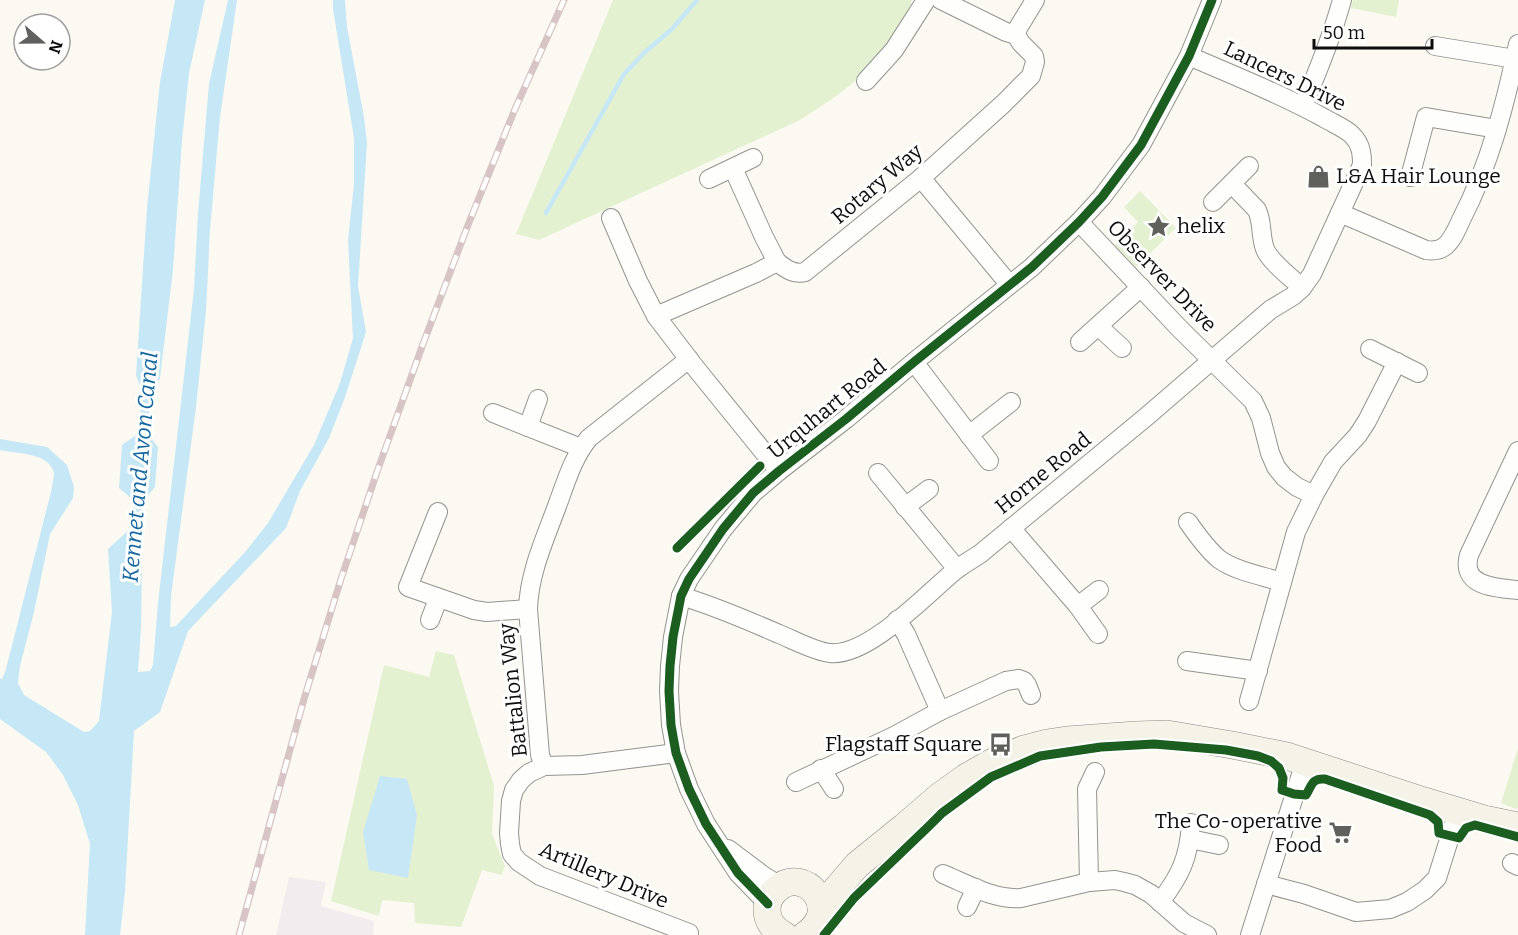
<svg xmlns="http://www.w3.org/2000/svg" width="1518" height="935" font-family="Bitter,serif">
  <rect width="100%" height="100%" fill="#fbf9f1"/>
  <polygon fill="#f2ecee" points="289,877 326,882 321,906 374,921 373,935 276,935"/>
  <g fill="#e4f1d1">
    <polygon points="613,0 912,0 909,9 891,41 867,72 835,97 800,120 539,240 516,234"/>
    <polygon points="1353,0 1399,0 1396,17 1351,8"/>
    <polygon points="1140,191 1176,228 1136,267 1115,245 1138,222 1124,207"/>
    <polygon points="436,651 454,655 494,786 492,834 505,866 501,875 482,870 461,927 415,923 414,903 382,900 379,916 331,901 384,665 429,677"/>
    <polygon points="1518,748 1518,807 1516,809 1501,803"/>
  </g>
  <g fill="#c6e7f5">
    <path d="M175,0H205L189,73L182,141L173,270L160,378L151,394L147,433L158,447L155,487L143,501L138,545L142,555L141,628L138,672L150,671L153,665L158,603L194,289L198,213L209,84L228,0H237L220,117L210,230L206,311L196,407L171,596L170,627L176,626L189,612L246,551L268,523L314,445L340,383L353,338L348,240L354,184V138L333,9V0H345L347,27L364,117L367,143L358,286L366,332L360,351L344,400L329,438L300,491L286,528L188,631L160,712L134,731L125,891L120,935H85L90,844L78,805L63,775L46,752L0,719V678L2,679L6,669L52,488C52,484 54,477 54,473C49,452 17,454 0,450V439L47,447L67,465L74,487L73,498L50,534L34,612L20,666L18,683L24,695L84,732L90,731L99,721L112,612L108,549L131,528L133,507L132,499L119,488L122,445L139,433L142,391L136,375L147,208L160,82Z"/>
    <polygon points="380,776 407,779 417,815 408,878 369,870 363,832"/>
  </g>
  <g fill="none" stroke-linecap="round" stroke-linejoin="round">
    <polyline stroke="#c6e7f5" stroke-width="4.5" points="546,213 624,74 645,52 672,29 697,0"/>
    <defs>
      <g id="street">
        <polyline points="941,0 1006,32 1016,35"/>
        <polyline points="1435,46 1515,59"/>
        <polyline points="866,81 894,50 926,0"/>
        <path d="M1303,106C1318,71 1332,37 1342,0"/>
        <polyline points="733,168 764,237 777,262"/>
        <polyline points="1410,177 1426,117 1497,129"/>
        <polyline points="921,178 1009,284"/>
        <polyline points="709,179 753,158"/>
        <path d="M1232,184L1257,210C1263,223 1260,236 1265,249C1270,262 1292,278 1302,288"/>
        <polyline points="1213,202 1249,166"/>
        <path d="M1340,213L1426,250C1432,251 1438,251 1444,247C1452,241 1457,229 1461,220C1490,164 1505,105 1518,44"/>
        <polyline points="611,218 638,281 656,316 694,366 779,471"/>
        <polyline points="1079,222 1179,328 1253,401 1261,418 1270,453 1276,467 1284,477 1297,487 1314,495"/>
        <path d="M656,316L756,273L777,262C786,269 794,275 805,272L921,178L1003,104L1031,76L1035,62L1034,56L1021,43L1016,35L1018,28L1035,0"/>
        <polyline points="1098,326 1122,348"/>
        <polyline points="1080,342 1141,287"/>
        <polyline points="1370,349 1418,373"/>
        <polyline points="914,362 989,461"/>
        <polyline points="493,413 581,448"/>
        <polyline points="528,427 538,399"/>
        <polyline points="969,435 1011,402"/>
        <path d="M1518,451L1469,555C1460,587 1497,588 1518,590"/>
        <polyline points="878,473 957,569"/>
        <polyline points="905,507 929,489"/>
        <polyline points="438,512 408,587 474,610 487,612 528,609"/>
        <path d="M1188,522C1197,535 1207,549 1219,559C1235,571 1263,576 1282,582"/>
        <polyline points="1011,528 1078,606 1098,634"/>
        <path d="M681,596C714,606 747,620 779,634C792,639 816,652 830,653C869,657 927,593 957,569C964,564 972,559 980,554L1146,417L1270,310L1293,296L1302,288L1312,274L1362,165C1362,153 1361,144 1352,135C1345,128 1334,124 1324,118C1281,94 1235,76 1189,56"/>
        <polyline points="1078,606 1099,590"/>
        <polyline points="430,620 438,599"/>
        <polyline points="897,620 906,634 940,711"/>
        <polyline points="1187,661 1258,671"/>
        <polyline points="1249,701 1296,532 1314,495 1333,462 1358,435 1367,421 1397,362"/>
        <polyline points="676,753 582,765 544,766 529,773 521,780 514,790 511,801 509,833 510,844 512,854 519,862 540,876 689,933"/>
        <path d="M544,766L540,755L528,609C529,573 545,539 557,506C566,482 573,457 589,438L689,359"/>
        <polyline points="821,769 834,789"/>
        <polyline points="796,782 894,736 940,711 1006,681 1019,679 1024,681 1027,685 1031,695"/>
        <polyline points="1190,839 1219,845"/>
        <polyline points="728,849 764,876 780,886"/>
        <polyline points="1512,863 1518,866"/>
        <path d="M943,874C967,884 994,900 1021,898L1089,882L1115,880L1124,882L1135,885L1151,894L1184,923L1207,935"/>
        <polyline points="1089,882 1087,789 1095,772"/>
        <polyline points="1266,884 1304,894 1356,912 1390,909 1407,902 1425,890 1437,878 1458,811"/>
        <path d="M1160,902C1181,875 1189,857 1191,823"/>
        <polyline points="768,904 738,873 706,824 689,789 676,753 671,725 669,691 670,666 673,637 681,596 689,579 723,529 753,493 779,471 846,419 914,362 1032,267 1079,222 1102,197 1141,145 1189,56 1212,0"/>
        <polyline points="967,907 976,888"/>
        <polyline points="1250,935 1305,762"/>
      </g>
      <g id="secondary">
        <polyline points="821,907 857,865 904,827 940,796 965,778 991,763 1024,749 1047,743 1067,740 1136,735 1167,734 1232,745 1287,756 1424,801 1484,819 1518,826"/>
        <path d="M784,935C774,930 767,921 767,910C767,902 771,894 777,889C804,864 844,910 805,935"/>
      </g>
    </defs>
    <use href="#street" stroke="#949390" stroke-width="20"/>
    <use href="#secondary" stroke="#8b8a86" stroke-width="28"/>
    <use href="#street" stroke="#fefefd" stroke-width="18"/>
    <use href="#secondary" stroke="#f5f3e8" stroke-width="27"/>
    <defs>
      <polyline id="rail" points="239,935 304,699 341,579 378,469 423,344 468,225 515,109 564,0"/>
    </defs>
    <use href="#rail" stroke="#d8c4c5" stroke-width="7"/>
    <use href="#rail" stroke="#fff" stroke-width="4.5" stroke-dasharray="14" stroke-linecap="butt"/>
    <defs>
      <g id="cycleway">
        <polyline points="677,548 760,466"/>
        <polyline points="768,904 738,873 706,824 689,789 676,753 671,725 669,691 670,666 673,637 681,596 689,579 723,529 753,493 779,471 846,419 914,362 1032,267 1079,222 1102,197 1141,145 1189,56 1212,0"/>
        <path d="M824,935L854,898L930,825L942,813L991,777L1040,756L1101,747L1154,744L1226,750L1258,756L1271,761L1279,768L1283,778L1282,790L1294,794L1306,795C1312,785 1312,778 1325,779L1430,815L1438,822L1439,833L1459,838L1466,828L1475,825L1518,837"/>
      </g>
    </defs>
    <use href="#cycleway" stroke="#fff" stroke-width="13"/>
    <use href="#cycleway" stroke="#1b5e20" stroke-width="9"/>
  </g>
  <defs>
    <symbol id="shop-bare" viewBox="-9 -9 18 18"><path d="M-5-2.5h2.3a2.7 3.5 0 0 1 5.4 0H5L5.5 6h-11ZM-1.5-2.5h3a1.5 2.3 0 0 0-3 0Z" fill="#60605d" stroke="#fff" stroke-width="2.5" paint-order="stroke"/></symbol>
    <symbol id="sight-bare" viewBox="-9 -9 18 18"><path d="M0-6L1.8-2.2L6-1.7L2.9 1.2L3.7 5.4L0 3.3L-3.7 5.4L-2.9 1.2L-6-1.7L-1.8-2.2Z" fill="#60605d" stroke="#fff" stroke-width="2.5" paint-order="stroke"/></symbol>
    <symbol id="bus-bare" viewBox="-9 -9 18 18"><path d="M-5-6H5V4H4V6H2V4H-2V6H-4V4H-5ZM-3.5-4V0h7V-4ZM-3.5 1.2v1.5H-2V1.2ZM2 1.2v1.5H3.5V1.2Z" fill="#60605d" stroke="#fff" stroke-width="2.5" paint-order="stroke"/></symbol>
    <symbol id="supermarket-bare" viewBox="-9 -9 18 18"><path d="M-6-5.5h2.5l.6 2H6L4.5 2H-2.5L-4.4-4H-6ZM-1.5 3.2a1.3 1.3 0 1 0 .1 0ZM3 3.2a1.3 1.3 0 1 0 .1 0Z" fill="#60605d" stroke="#fff" stroke-width="2.5" paint-order="stroke"/></symbol>
  </defs>
  <g fill-rule="evenodd">
    <use href="#shop-bare" x="1302" y="160" width="33" height="33"/>
    <use href="#sight-bare" x="1142" y="210" width="33" height="33"/>
    <use href="#bus-bare" x="984" y="728" width="33" height="33"/>
    <use href="#supermarket-bare" x="1324" y="816" width="33" height="33"/>
  </g>
  <g text-anchor="middle" dominant-baseline="central" stroke-width="6" stroke-linejoin="round" paint-order="stroke">
    <g font-size="21" fill="#0d0d0d" stroke="#fff">
      <text transform="translate(1285 76) rotate(26)">Lancers Drive</text>
      <text transform="translate(877 184) rotate(-40)">Rotary Way</text>
      <text transform="translate(1162 276) rotate(46)">Observer Drive</text>
      <text transform="translate(827 409) rotate(-39)">Urquhart Road</text>
      <text transform="translate(1043 473) rotate(-39)">Horne Road</text>
      <text transform="translate(513 690) rotate(-96)">Battalion Way</text>
      <text transform="translate(604 875) rotate(23)">Artillery Drive</text>
    </g>
    <g font-size="21" fill="#0d0d0d" stroke="#fff" text-anchor="start">
      <text x="1336" y="176">L&amp;A Hair Lounge</text>
      <text x="1177" y="226">helix</text>
      <text x="982" y="744" text-anchor="end">Flagstaff Square</text>
      <text x="1322" y="821" text-anchor="end">The Co-operative<tspan x="1322" dy="24">Food</tspan></text>
    </g>
    <g font-size="22" font-style="italic" fill="#1468a1" stroke="#fff">
      <text transform="translate(140 467) rotate(-85)">Kennet and Avon Canal</text>
    </g>
  </g>
  <g transform="translate(42 42) rotate(110)"><circle r="28" fill="#ffffff" stroke="#9e9e9e" stroke-width="1.5"/>
  <path d="M0-4.5L10 22L0 15L-10 22Z" fill="#60605d"/>
  <text y="-9" font-size="16" font-weight="bold" text-anchor="middle" fill="#0d0d0d">N</text>
  </g>
  <path d="M1314 39v9h118v-9" fill="none" stroke="#0d0d0d" stroke-width="3"/>
  <text x="1323" y="39" font-size="18" fill="#0d0d0d" stroke="#ffffff" stroke-width="4.5" paint-order="stroke">50 m</text>
</svg>
